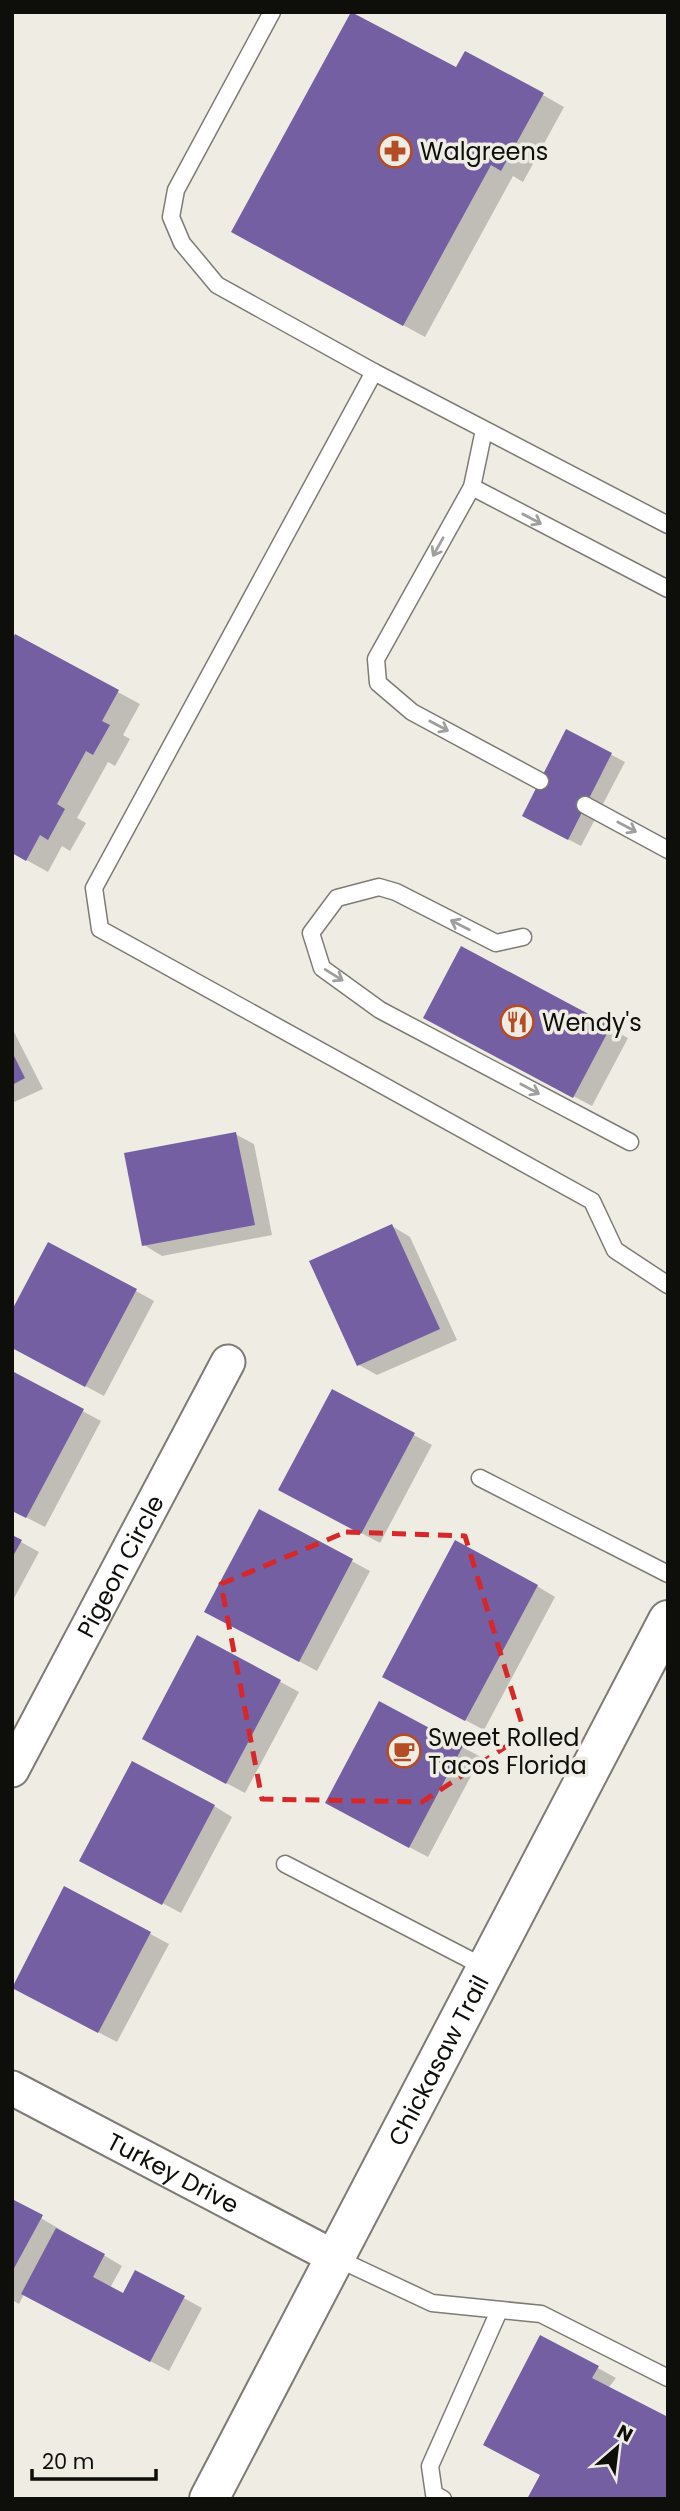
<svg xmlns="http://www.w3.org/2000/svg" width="680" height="2511" font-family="Poppins,sans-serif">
  <rect width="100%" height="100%" fill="#efede3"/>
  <g fill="#0003">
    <polygon points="353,13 457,69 543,95 564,107 523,182 513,176 425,337 233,232"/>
    <polygon points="16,637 140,704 123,735 130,739 115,766 108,762 77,818 86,823 70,851 62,846 48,872 12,852"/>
    <polygon points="567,731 625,762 581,846 537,823"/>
    <polygon points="462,949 628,1038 592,1106 443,1027"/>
    <polygon points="12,1028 43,1089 12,1103"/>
    <polygon points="235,1134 254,1144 272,1235 162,1256 144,1245"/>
    <polygon points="392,1226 410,1237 457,1340 377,1375 359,1365"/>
    <polygon points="136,1291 154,1301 104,1396 12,1347"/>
    <polygon points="12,1373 101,1421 45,1527 12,1510"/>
    <polygon points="414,1435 432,1445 380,1543 298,1499"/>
    <polygon points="259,1511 370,1571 317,1671 225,1621"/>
    <polygon points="12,1537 39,1552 12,1602"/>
    <polygon points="537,1586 555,1597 484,1730 403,1687"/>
    <polygon points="198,1637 299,1692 245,1793 162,1749"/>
    <polygon points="380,1703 481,1757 428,1857 345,1813"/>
    <polygon points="214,1806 232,1817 181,1913 100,1870"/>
    <polygon points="65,1888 169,1944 117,2042 31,1997"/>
    <polygon points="12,2201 122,2266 110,2288 123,2295 136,2272 202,2308 169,2371 24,2294 19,2304 12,2300"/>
    <polygon points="598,2368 616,2378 541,2475 503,2455"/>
  </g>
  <g fill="#745fa2">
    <polygon points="351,12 456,67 465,51 544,93 501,171 491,165 403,326 231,232"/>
    <polygon points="15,634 119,690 102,721 110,725 93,755 86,751 57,804 65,809 48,840 40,835 26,861 12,853 12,640"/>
    <polygon points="566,729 612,753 568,840 522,816"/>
    <polygon points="461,946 611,1026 573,1098 423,1018"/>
    <polygon points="12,1052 25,1078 12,1085"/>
    <polygon points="236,1132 255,1225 142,1246 124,1153"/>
    <polygon points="392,1224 440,1329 357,1366 309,1261"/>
    <polygon points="48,1242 137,1289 85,1387 12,1348 12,1310"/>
    <polygon points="12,1371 84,1409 26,1518 12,1511"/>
    <polygon points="332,1389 415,1433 361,1534 278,1490"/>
    <polygon points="259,1509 353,1559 299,1662 204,1612"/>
    <polygon points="12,1535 22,1540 12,1558"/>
    <polygon points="455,1540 538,1585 465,1721 382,1677"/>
    <polygon points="197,1635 281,1680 226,1784 142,1739"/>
    <polygon points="379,1701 463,1746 409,1848 325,1803"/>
    <polygon points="132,1761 215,1805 162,1905 79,1861"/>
    <polygon points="64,1886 151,1932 98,2033 12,1988"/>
    <polygon points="12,2199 43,2215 12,2272"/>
    <polygon points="56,2228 105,2254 93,2277 123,2293 135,2270 185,2296 150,2362 21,2294"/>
    <polygon points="540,2335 599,2366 592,2378 668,2417 668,2499 527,2499 540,2475 483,2445"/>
  </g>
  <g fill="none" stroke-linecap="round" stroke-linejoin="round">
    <defs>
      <g id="lane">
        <polyline points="272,12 176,190 171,217 182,243 217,285 374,372 668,525"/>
        <polyline points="374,372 94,888 100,929 592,1201 615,1250 668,1285"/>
        <polyline points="484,430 472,487 376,659 378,683 412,712 540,781"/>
        <polyline points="472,487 668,589"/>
        <polyline points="585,805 668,850"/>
        <polyline points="523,937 496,943 396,892 379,887 337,898 311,933 322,968 380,1010 630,1142"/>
        <polyline points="480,1478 668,1574"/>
        <polyline points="285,1864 486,1968"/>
        <polyline points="334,2257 432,2303 541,2314 668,2378"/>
        <polyline points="443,2499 434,2494 430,2466 499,2311"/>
      </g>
      <g id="street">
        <path id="s1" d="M12,1770L228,1362"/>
        <path id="s2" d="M12,2088L334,2257"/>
      </g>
      <g id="secondary">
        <path id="s3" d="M209,2499L668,1620"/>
      </g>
    </defs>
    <use href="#lane" stroke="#7d7b73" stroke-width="19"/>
    <use href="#street" stroke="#7d7b73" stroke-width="37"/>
    <use href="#secondary" stroke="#7d7b73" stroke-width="42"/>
    <use href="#lane" stroke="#fff" stroke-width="16"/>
    <use href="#street" stroke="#fff" stroke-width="33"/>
    <use href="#secondary" stroke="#fff" stroke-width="38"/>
  </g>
  <defs><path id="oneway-shaft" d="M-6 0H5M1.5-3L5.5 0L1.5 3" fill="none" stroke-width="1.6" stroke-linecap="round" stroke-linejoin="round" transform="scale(1.75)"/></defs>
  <g stroke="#9f9f9d">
    <use href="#oneway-shaft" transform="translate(532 519) rotate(28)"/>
    <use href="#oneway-shaft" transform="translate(438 547) rotate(119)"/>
    <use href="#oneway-shaft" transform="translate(439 726) rotate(28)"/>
    <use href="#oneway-shaft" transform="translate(627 827) rotate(28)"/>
    <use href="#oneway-shaft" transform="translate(460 925) rotate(-153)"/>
    <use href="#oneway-shaft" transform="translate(334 975) rotate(32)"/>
    <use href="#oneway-shaft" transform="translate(530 1089) rotate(28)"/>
  </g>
  <path fill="none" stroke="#d62828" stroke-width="5" stroke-dasharray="14 9" stroke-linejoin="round" d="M346,1532L465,1536L525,1734L422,1802L262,1799L221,1584Z"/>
  <defs>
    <symbol id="pharmacy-ring" viewBox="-11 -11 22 22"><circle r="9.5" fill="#efede3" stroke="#b44d26" stroke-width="1.5"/><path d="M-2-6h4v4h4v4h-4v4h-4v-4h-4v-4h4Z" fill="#b44d26"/></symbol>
    <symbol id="restaurant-ring" viewBox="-11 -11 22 22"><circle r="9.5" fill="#efede3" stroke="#b44d26" stroke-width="1.5"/><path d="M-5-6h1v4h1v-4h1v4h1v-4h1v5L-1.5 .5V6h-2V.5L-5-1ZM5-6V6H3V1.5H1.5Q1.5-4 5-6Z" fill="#b44d26"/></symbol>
    <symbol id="cafe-ring" viewBox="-11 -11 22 22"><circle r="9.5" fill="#efede3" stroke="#b44d26" stroke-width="1.5"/><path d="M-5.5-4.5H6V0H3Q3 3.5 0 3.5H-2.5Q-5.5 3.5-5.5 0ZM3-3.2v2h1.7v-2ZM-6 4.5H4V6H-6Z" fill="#b44d26"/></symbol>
  </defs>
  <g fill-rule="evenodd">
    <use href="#pharmacy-ring" x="376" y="132" width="38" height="38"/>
    <use href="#restaurant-ring" x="498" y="1003" width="38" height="38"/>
    <use href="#cafe-ring" x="385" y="1732" width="38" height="38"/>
  </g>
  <g text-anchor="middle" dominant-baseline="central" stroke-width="7" stroke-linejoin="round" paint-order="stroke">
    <g font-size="24" fill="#0e0e0b" stroke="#efede3" text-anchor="start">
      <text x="420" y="151">Walgreens</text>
      <text x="542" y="1022">Wendy's</text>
      <text x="428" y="1737">Sweet Rolled<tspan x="428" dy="28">Tacos Florida</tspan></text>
    </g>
    <g font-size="24" fill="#0e0e0b" stroke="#efede3">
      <text stroke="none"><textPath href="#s1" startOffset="231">Pigeon Circle</textPath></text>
      <text stroke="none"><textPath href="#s3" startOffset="495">Chickasaw Trail</textPath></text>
      <text stroke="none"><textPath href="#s2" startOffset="182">Turkey Drive</textPath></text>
    </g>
  </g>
  <rect width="680" height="2511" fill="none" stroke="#0e0e0b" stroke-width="28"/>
  <g transform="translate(617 2448) rotate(28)" stroke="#efede3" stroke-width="5" paint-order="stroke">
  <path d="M0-5L12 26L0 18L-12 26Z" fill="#0e0e0b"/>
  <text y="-10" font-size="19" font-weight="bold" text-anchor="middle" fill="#0e0e0b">N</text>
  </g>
  <path d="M32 2469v10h124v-10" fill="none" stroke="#0e0e0b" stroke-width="3.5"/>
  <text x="42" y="2469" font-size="21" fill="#0e0e0b" stroke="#efede3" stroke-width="5" paint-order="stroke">20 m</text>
</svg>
